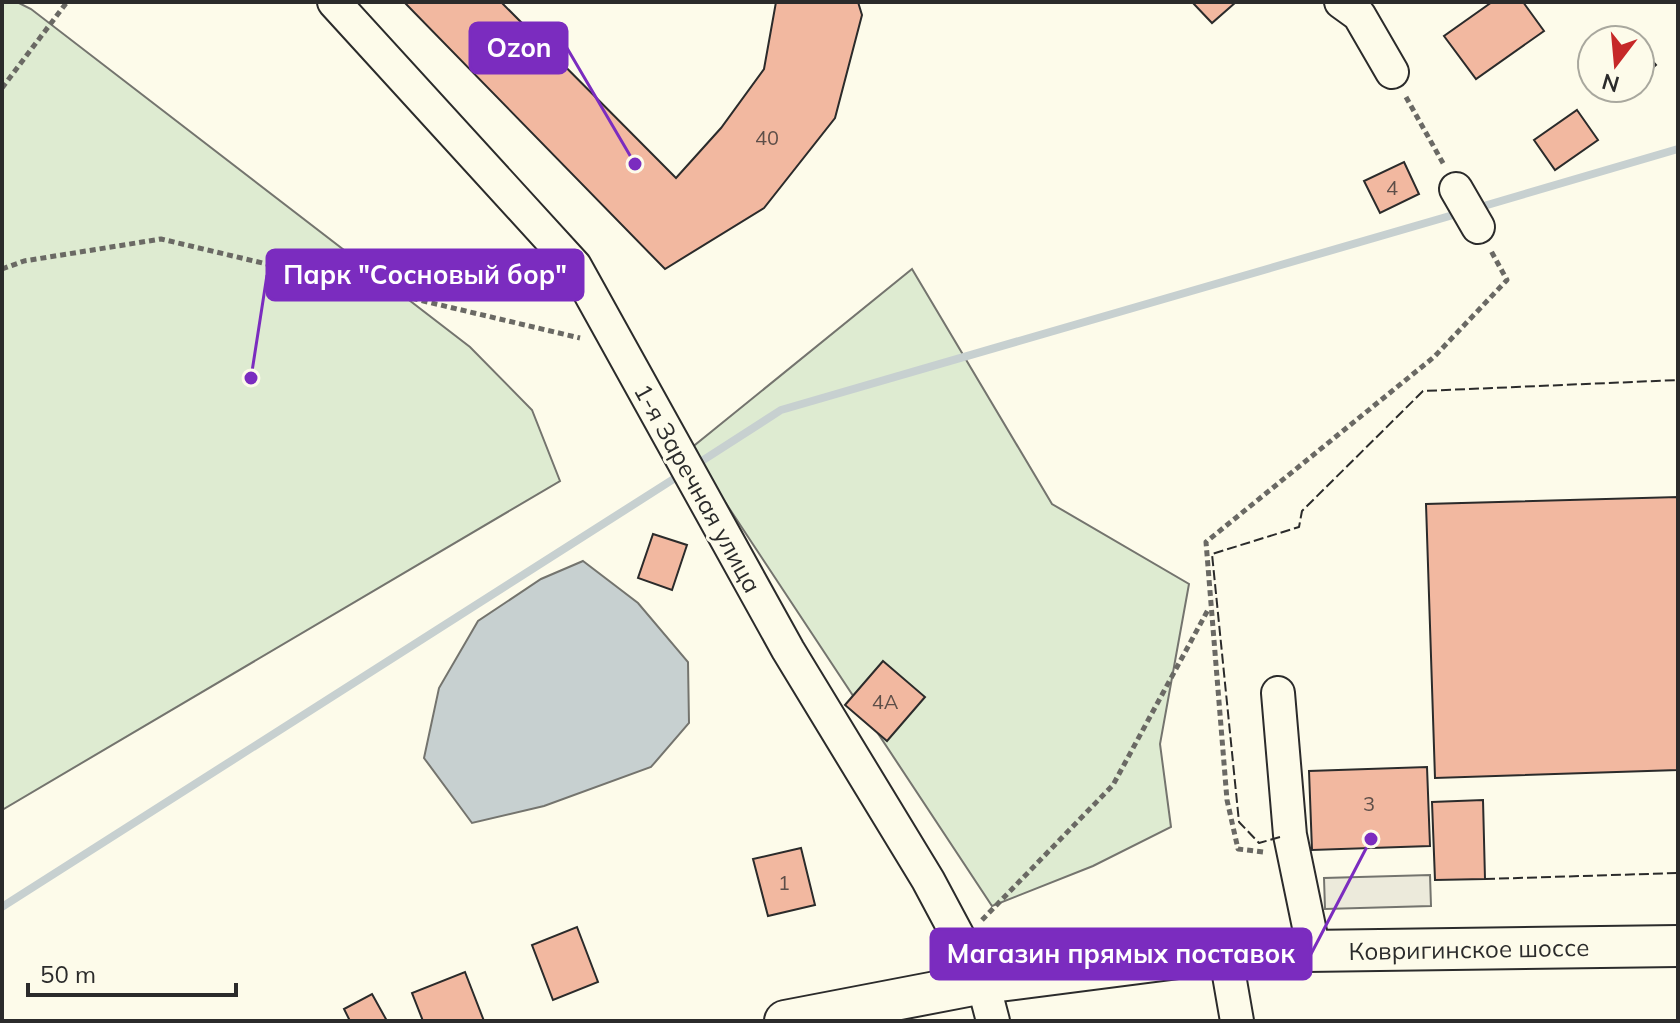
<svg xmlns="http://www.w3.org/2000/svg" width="1680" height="1023" font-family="Mulish,sans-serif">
  <rect width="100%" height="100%" fill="#fdfbea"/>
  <g fill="#deebd1" stroke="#74746e" stroke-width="2">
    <polygon points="2,2 17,2 31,9 470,347 532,410 560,481 2,810"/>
    <polygon points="912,269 1052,504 1189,584 1160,744 1171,827 1093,866 992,906 690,449"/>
  </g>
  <polygon fill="#eceadb" stroke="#74746e" stroke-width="2" points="1430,875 1431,906 1325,909 1324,878"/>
  <polygon fill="#c7d0d0" stroke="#74746e" stroke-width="2" points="583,561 638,603 688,662 689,723 651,767 544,806 472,823 424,758 439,688 478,621 541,579"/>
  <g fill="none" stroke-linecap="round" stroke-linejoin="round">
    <g stroke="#c7d0d0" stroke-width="8">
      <polyline points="1477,208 1678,149"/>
      <polyline points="694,466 781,410 1460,213"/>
      <polyline points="2,907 683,473"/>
    </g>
  </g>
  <g fill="#f2b8a0" stroke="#2b2b2b" stroke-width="2">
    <polygon points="404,2 501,2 676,178 721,128 764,69 776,2 858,2 862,15 835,118 764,208 665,269"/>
    <polygon points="1192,2 1236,2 1212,23"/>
    <polygon points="1492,2 1523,2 1544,31 1476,79 1444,36"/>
    <polygon points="1623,28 1634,40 1610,40"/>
    <polygon points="1640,47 1656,65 1640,79"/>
    <polygon points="1577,110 1598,140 1555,170 1534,140"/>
    <polygon points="1404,162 1419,194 1380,213 1364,181"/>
    <polygon points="1678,497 1678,770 1435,778 1426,504"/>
    <polygon points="653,534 687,545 672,590 638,578"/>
    <polygon points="883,661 925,697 887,741 845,705"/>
    <polygon points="1427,767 1430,846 1312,850 1309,771"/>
    <polygon points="1483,800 1485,879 1435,880 1432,802"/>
    <polygon points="801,848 815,905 768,916 753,859"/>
    <polygon points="577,927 598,982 553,1000 532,945"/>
    <polygon points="465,972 484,1021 423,1021 412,993"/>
    <polygon points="372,994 387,1021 350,1021 344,1009"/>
  </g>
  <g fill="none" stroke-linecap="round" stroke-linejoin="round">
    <defs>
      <g id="minor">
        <polyline points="334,2 575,266 788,650 928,880 983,983 993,1021"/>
        <polyline points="1341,2 1359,15 1392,72"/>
        <polyline points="1456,189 1478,227"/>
        <polyline points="1278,693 1290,835 1314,951"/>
        <polyline points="1225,952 1237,1021"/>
      </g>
      <polyline id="major" points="785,1021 983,983 1225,952 1678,946"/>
    </defs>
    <use href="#minor" stroke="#2b2b2b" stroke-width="36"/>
    <use href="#major" stroke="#2b2b2b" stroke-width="44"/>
    <g stroke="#6a6964" stroke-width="5" stroke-dasharray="6 4" stroke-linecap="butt">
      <polyline points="2,88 67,2"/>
      <polyline points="1406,97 1444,165"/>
      <polyline points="2,269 24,261 161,239 580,338"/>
      <polyline points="1263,852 1238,849 1227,800 1206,542 1434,357 1507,280 1490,249"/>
      <polyline points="982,920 1113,785 1209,608"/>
    </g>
    <use href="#minor" stroke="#fdfbea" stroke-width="32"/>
    <use href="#major" stroke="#fdfbea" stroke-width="40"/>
    <g stroke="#2b2b2b" stroke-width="2" stroke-dasharray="10 4" stroke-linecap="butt">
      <polyline points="1280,837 1259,843 1239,822 1212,554 1299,527 1302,511 1423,391 1678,380"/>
      <polyline points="1485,879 1678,873"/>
    </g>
  </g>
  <g text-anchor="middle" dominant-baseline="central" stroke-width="6" stroke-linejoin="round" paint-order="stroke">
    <g font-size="20" fill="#5d4e48">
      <text x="767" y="137">40</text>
      <text x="1392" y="187">4</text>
      <text x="885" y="701">4А</text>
      <text x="1369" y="803">3</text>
      <text x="784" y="882">1</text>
    </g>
    <g font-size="24" fill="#2b2b2b" stroke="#fdfbea">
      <text transform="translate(698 488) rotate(61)">1-я Заречная улица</text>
      <text transform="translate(1469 949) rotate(-1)">Ковригинское шоссе</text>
    </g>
  </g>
  <path fill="none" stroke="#7b2cbf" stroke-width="3" d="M635 164L567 48M251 378L267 275M1371 839L1311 954"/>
  <g fill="#7b2cbf" stroke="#fdfbea" stroke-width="3">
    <circle cx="635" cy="164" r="8"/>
    <circle cx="251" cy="378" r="8"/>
    <circle cx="1371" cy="839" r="8"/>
  </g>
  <g fill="#7b2cbf" stroke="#7b2cbf" stroke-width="3">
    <rect x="470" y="23" width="97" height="50" rx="8"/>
    <rect x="267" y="250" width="316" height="50" rx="8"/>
    <rect x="931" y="929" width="380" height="50" rx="8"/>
  </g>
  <g font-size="26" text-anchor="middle" font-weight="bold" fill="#fff">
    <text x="519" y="57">Ozon</text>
    <text x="425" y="284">Парк "Сосновый бор"</text>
    <text x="1121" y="963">Магазин прямых поставок</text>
  </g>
  <rect width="1680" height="1023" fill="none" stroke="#2b2b2b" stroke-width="8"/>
  <g transform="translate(1616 64) rotate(196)"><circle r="38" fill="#fdfbea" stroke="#a9a89e" stroke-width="2"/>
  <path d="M0-6L14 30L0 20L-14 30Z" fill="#c62828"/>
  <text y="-12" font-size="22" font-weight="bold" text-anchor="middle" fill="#2b2b2b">N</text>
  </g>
  <path d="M28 983v12h208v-12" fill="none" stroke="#2b2b2b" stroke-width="4"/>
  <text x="40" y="983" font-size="24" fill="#2b2b2b" stroke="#fdfbea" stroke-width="6" paint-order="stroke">50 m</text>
</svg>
